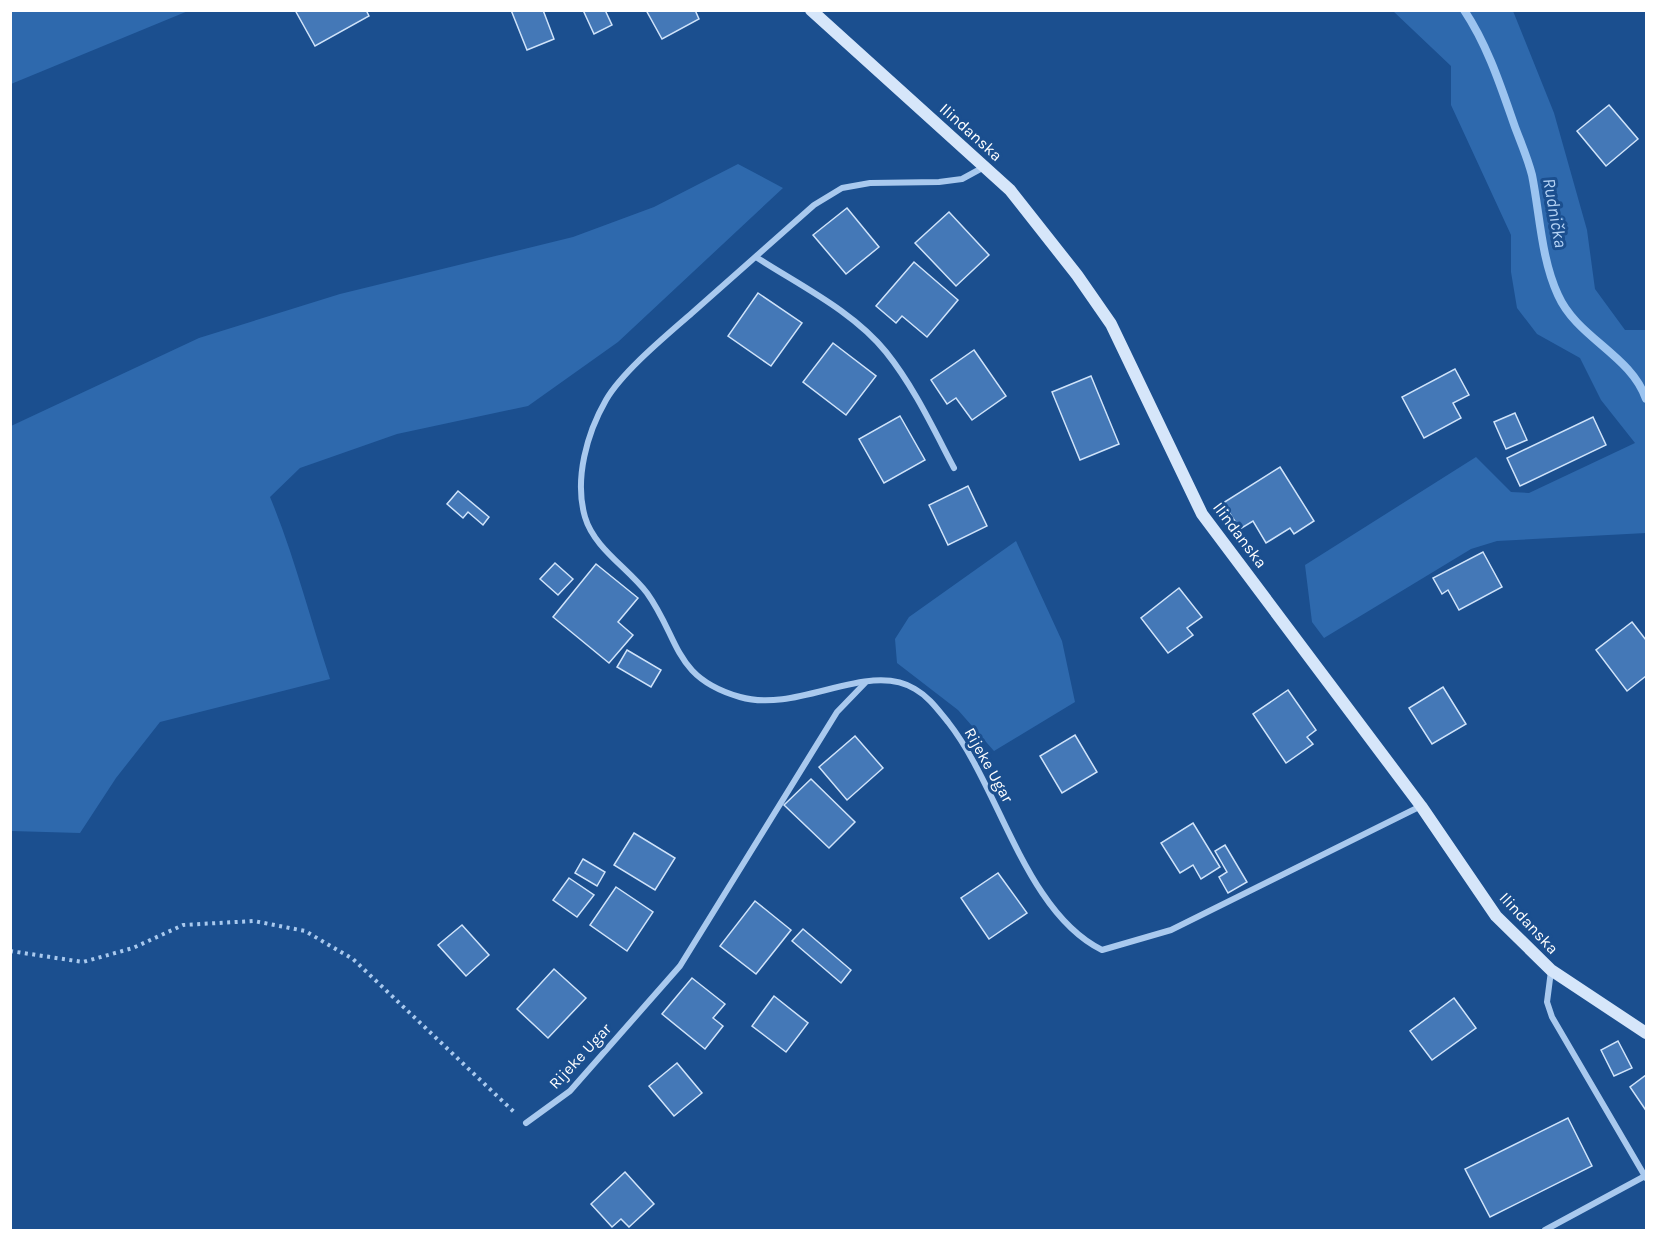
<svg xmlns="http://www.w3.org/2000/svg" width="1657" height="1241" font-family="Karla,sans-serif">
  <rect width="100%" height="100%" fill="#1b4f8f"/>
  <g fill="#2e69ad">
    <polygon points="11,10 188,10 188,11 11,84"/>
    <polygon points="1393,11 1513,11 1554,113 1587,230 1595,289 1625,330 1646,330 1646,533 1497,541 1471,549 1324,638 1312,622 1305,565 1476,457 1511,492 1529,493 1635,443 1601,400 1580,358 1537,334 1517,308 1511,272 1511,235 1451,105 1451,66"/>
    <path d="M738,164L783,188L618,342L528,406L397,434L300,468L270,497C294,555 310,618 330,679L160,722L116,778L80,833L11,831V426L199,338L340,294L573,237L654,207Z"/>
    <polygon points="1016,541 1062,641 1075,702 994,751 958,710 897,663 895,639 909,617"/>
  </g>
  <g fill="none" stroke-linecap="round" stroke-linejoin="round">
    <path stroke="#9cc4f0" stroke-width="8" d="M1464,10C1488,46 1501,87 1515,127C1521,143 1528,159 1532,175C1540,215 1541,258 1558,295C1577,338 1631,355 1646,399"/>
  </g>
  <g fill="#4478b7" stroke="#cfe3fa" stroke-width="1.5">
    <polygon points="295,10 366,10 369,16 315,46"/>
    <polygon points="511,10 543,10 554,39 527,50"/>
    <polygon points="583,10 605,10 612,25 594,34"/>
    <polygon points="646,10 695,10 699,19 662,39"/>
    <polygon points="1609,105 1638,139 1606,166 1577,131"/>
    <polygon points="847,208 879,247 846,274 813,235"/>
    <polygon points="949,212 989,255 956,286 915,243"/>
    <polygon points="914,262 958,300 927,337 902,316 896,323 876,306"/>
    <polygon points="758,293 802,323 771,366 728,336"/>
    <polygon points="833,343 876,376 846,415 803,382"/>
    <polygon points="974,350 1006,396 972,420 956,398 947,404 931,380"/>
    <polygon points="1455,369 1469,395 1453,403 1461,418 1424,438 1402,397"/>
    <polygon points="1091,376 1119,444 1080,460 1052,392"/>
    <polygon points="1515,413 1527,440 1506,449 1494,422"/>
    <polygon points="900,416 925,460 884,483 859,439"/>
    <polygon points="1593,417 1606,445 1520,486 1507,458"/>
    <polygon points="1280,467 1314,521 1294,534 1290,528 1266,543 1253,521 1240,529 1223,503"/>
    <polygon points="968,486 987,526 948,545 929,505"/>
    <polygon points="458,491 489,517 483,525 468,512 463,518 447,504"/>
    <polygon points="1483,552 1502,587 1459,610 1448,590 1442,594 1433,578"/>
    <polygon points="555,563 573,579 558,595 540,579"/>
    <polygon points="596,564 638,598 618,622 633,635 609,663 553,617"/>
    <polygon points="1179,588 1202,617 1187,628 1193,635 1168,653 1141,618"/>
    <polygon points="1632,622 1646,640 1646,676 1627,691 1596,650"/>
    <polygon points="627,650 661,670 651,687 617,667"/>
    <polygon points="1443,687 1466,724 1432,744 1409,708"/>
    <polygon points="1288,690 1316,730 1307,737 1313,744 1286,763 1253,714"/>
    <polygon points="1075,735 1097,772 1062,793 1040,756"/>
    <polygon points="855,736 883,768 847,800 819,767"/>
    <polygon points="811,779 855,822 829,848 784,805"/>
    <polygon points="1193,823 1220,867 1201,879 1193,865 1180,873 1161,843"/>
    <polygon points="634,833 675,858 655,890 614,865"/>
    <polygon points="1225,845 1247,882 1228,893 1219,877 1227,872 1215,851"/>
    <polygon points="583,859 605,872 597,886 575,873"/>
    <polygon points="998,873 1027,913 989,939 961,898"/>
    <polygon points="569,878 594,895 577,917 553,900"/>
    <polygon points="616,887 653,912 627,951 590,925"/>
    <polygon points="755,901 791,930 756,974 720,946"/>
    <polygon points="462,925 489,955 466,976 438,945"/>
    <polygon points="803,929 851,970 841,983 792,941"/>
    <polygon points="554,969 586,998 548,1038 517,1009"/>
    <polygon points="692,978 725,1004 713,1018 723,1026 705,1049 662,1014"/>
    <polygon points="774,996 808,1023 786,1052 752,1026"/>
    <polygon points="1454,998 1476,1028 1432,1060 1410,1031"/>
    <polygon points="1618,1041 1632,1068 1614,1076 1601,1050"/>
    <polygon points="677,1063 702,1093 674,1116 649,1086"/>
    <polygon points="1646,1075 1646,1108 1645,1109 1630,1087"/>
    <polygon points="1568,1118 1592,1166 1490,1217 1465,1169"/>
    <polygon points="625,1172 654,1204 629,1227 621,1219 612,1227 591,1204"/>
  </g>
  <g fill="none" stroke-linecap="round" stroke-linejoin="round">
    <polyline stroke="#a9c9ee" stroke-width="4" stroke-dasharray="3 4.5" stroke-linecap="butt" points="10,951 83,962 133,948 183,925 254,921 305,931 353,959 514,1112"/>
    <g stroke="#a9c9ee" stroke-width="6">
      <path d="M984,167L962,179L939,182L870,183L842,188L814,205C773,241 733,277 692,313C667,335 623,371 606,400C587,433 574,479 585,517C594,548 628,568 647,593C680,639 673,678 740,697C798,714 868,660 915,689C929,697 938,710 948,722C1000,788 1025,912 1102,950L1171,930L1421,806"/>
      <path d="M756,257C799,285 853,311 886,352C914,387 933,428 954,468"/>
      <polyline points="1551,971 1547,1002 1552,1017 1646,1178"/>
      <polyline points="526,1123 570,1091 680,966 837,712 865,683"/>
      <polyline points="1545,1230 1645,1176"/>
    </g>
    <polyline stroke="#d6e6fa" stroke-width="12" points="811,10 1010,190 1077,275 1111,324 1202,514 1421,806 1496,916 1551,970 1646,1033"/>
  </g>
  <g text-anchor="middle" dominant-baseline="central" stroke-width="6" stroke-linejoin="round" paint-order="stroke">
    <g font-size="16" fill="#fff" stroke="#1b4f8f">
      <text transform="translate(971 132) rotate(42)">Ilindanska</text>
      <text transform="translate(1240 535) rotate(53)">Ilindanska</text>
      <text transform="translate(989 765) rotate(61)">Rijeke Ugar</text>
      <text transform="translate(1529 923) rotate(47)">Ilindanska</text>
      <text transform="translate(580 1056) rotate(-47)">Rijeke Ugar</text>
    </g>
    <g font-size="18" font-style="italic" fill="#b5d3f5" stroke="#1b4f8f">
      <text transform="translate(1555 213) rotate(80)">Rudnička</text>
    </g>
  </g>
  <rect width="1657" height="1241" fill="none" stroke="#ffffff" stroke-width="24"/>
</svg>
